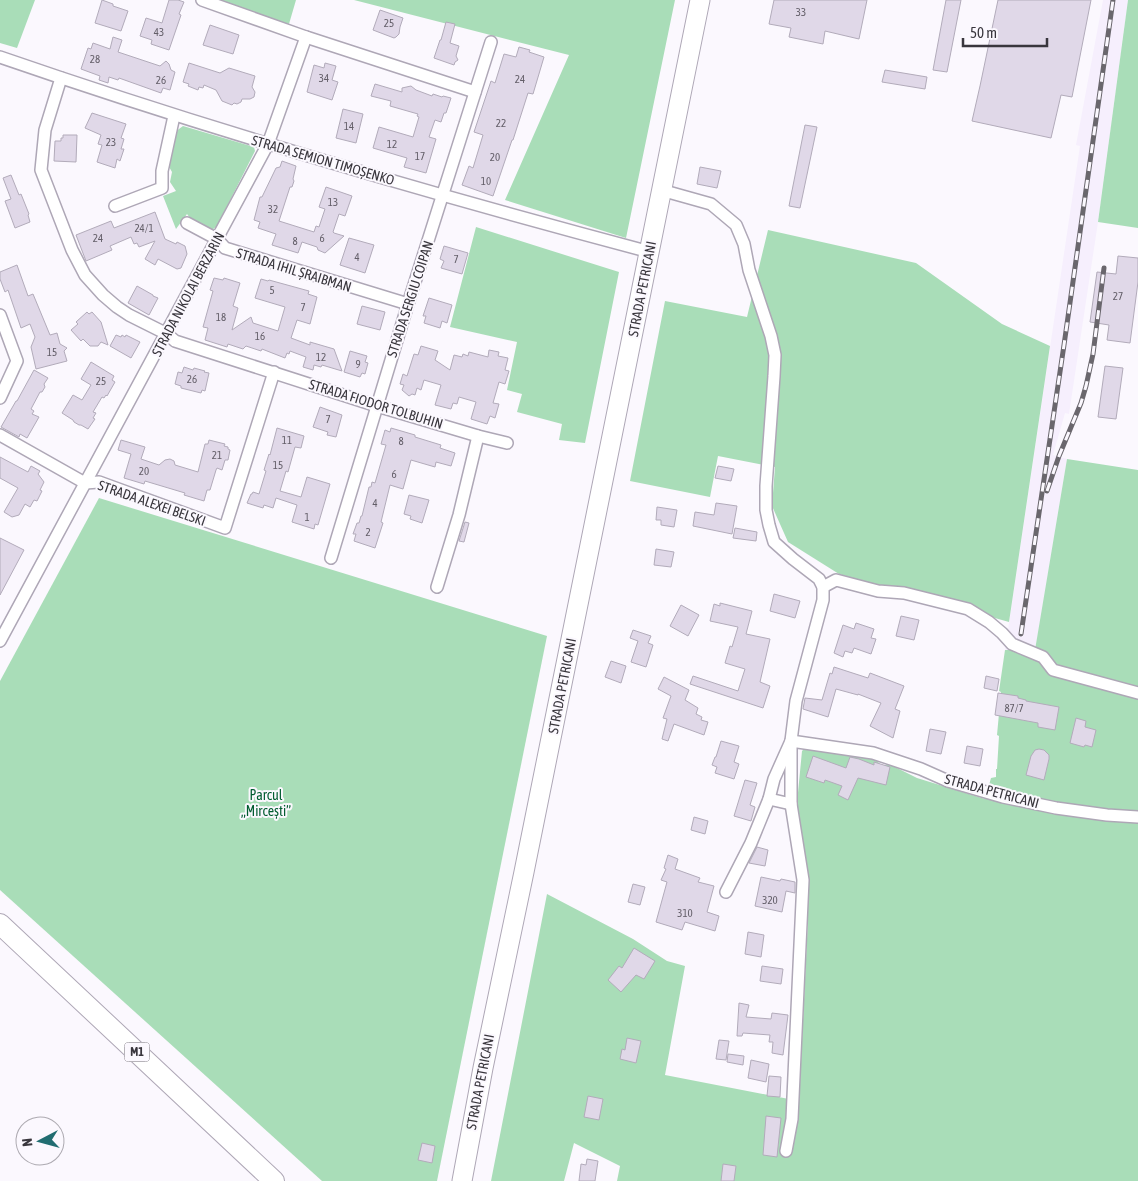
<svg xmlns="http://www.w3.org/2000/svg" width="1138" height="1181" font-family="'Asap Condensed',sans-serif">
  <rect width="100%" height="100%" fill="#fbf8fe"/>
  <polygon fill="#f6effd" points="1103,0 1128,0 1098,222 1069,414 1065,413 1053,455 1067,459 1035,651 1005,650 1080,146 1076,145"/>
  <g fill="#a9ddb8">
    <polygon points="0,0 35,0 17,48 0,43"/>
    <polygon points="201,0 296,0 289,24"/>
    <polygon points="354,0 675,0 626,238 505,200 569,55"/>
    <polygon points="1128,0 1138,0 1138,228 1098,222"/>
    <polygon points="183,126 254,147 255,151 217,226 212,230 190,218 187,214 176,229 163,196 176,191 170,182 172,172 168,165 175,132"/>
    <polygon points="476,227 619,272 585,443 559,440 562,424 517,412 522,394 507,390 517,342 450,327"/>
    <polygon points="768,230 916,263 1002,324 1050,346 1009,622 839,574 788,542 772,506 775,467 718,456 710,497 630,481 665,301 747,317"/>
    <polygon points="1067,459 1138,470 1138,1181 617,1181 620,1166 574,1143 564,1181 491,1181 547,894 633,939 667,961 685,966 665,1075 799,1101 808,919 797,803 802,751 806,747 869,757 877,761 881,765 891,765 917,778 985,799 991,778 996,777 996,769 997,769 999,736 997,735 1001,692 999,691 1005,650 1035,650"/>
    <polygon points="99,498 547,636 437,1181 322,1181 0,890 0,681"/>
  </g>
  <g fill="#e0d8e8" stroke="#b2abba">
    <polygon points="102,0 113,4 113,6 128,11 121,31 95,23"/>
    <polygon points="169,0 178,0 184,2 179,14 181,15 169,50 151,44 152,40 140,36 146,18 162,23"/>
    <polygon points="774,0 867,0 859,39 825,31 823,44 789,37 791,28 769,24"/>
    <polygon points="946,0 961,0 947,72 933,70"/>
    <polygon points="998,0 1091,0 1072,97 1061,95 1051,138 972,121 980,86"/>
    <polygon points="380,10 403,18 400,27 399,34 396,37 394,38 373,30"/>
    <polygon points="446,22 455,24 450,43 459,46 456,56 458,60 455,62 454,65 434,58 440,40 441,40"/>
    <polygon points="210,25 239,35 233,54 203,45"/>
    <polygon points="113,37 122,40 118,52 160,66 166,61 169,64 171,70 175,72 170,90 163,88 161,93 119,78 118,80 109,77 108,83 99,80 100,76 81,69 88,48 91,49 93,43 110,49"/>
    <polygon points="519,47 530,50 529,52 544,57 533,94 528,93 513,140 512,140 493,196 462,185 469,166 473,168 483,135 474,132 491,81 495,83 504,54 516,57"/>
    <polygon points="189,63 220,73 229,68 255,76 252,87 255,92 254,97 250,99 242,99 241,102 237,104 234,103 232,105 222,101 216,90 204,85 203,88 199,87 198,90 188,86 189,84 183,82"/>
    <polygon points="325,63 336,66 332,80 338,82 332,100 307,92 314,65 324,68"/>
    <polygon points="885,70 927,77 925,89 882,82"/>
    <polygon points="375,84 402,92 402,88 411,86 416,90 432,96 433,94 442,97 443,96 451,98 446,113 444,113 441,122 435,120 429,137 436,139 426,173 404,167 407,158 373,148 379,127 413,137 419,117 417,116 418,114 390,106 391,101 371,96"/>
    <polygon points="343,109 363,114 356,143 336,138"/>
    <polygon points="92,113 126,124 121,138 124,139 121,149 124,149 120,161 117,159 115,168 97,162 102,145 98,144 101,135 85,128"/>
    <polygon points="805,125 817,127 800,208 789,206"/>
    <polygon points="63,135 77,135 76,162 54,161 55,141 61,141 61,138 63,138"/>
    <polygon points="282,161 296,166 293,179 294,181 292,187 290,187 279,221 314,232 316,226 319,227 325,209 319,207 326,187 352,196 345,216 339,214 333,232 334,233 344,236 325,253 318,250 317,247 302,242 298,253 272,245 276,234 258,228 260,222 254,220 260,197 262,197 276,168 280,167"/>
    <polygon points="700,167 721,171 717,188 697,184"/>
    <polygon points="11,175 19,195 21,194 29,214 28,215 30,222 15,228 5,201 11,199 3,178"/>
    <polygon points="155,212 165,239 176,244 177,242 185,246 187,254 181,268 177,269 158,259 155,265 145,259 155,241 139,247 137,243 134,244 131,237 110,246 112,250 86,261 76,235 111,221 114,228"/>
    <polygon points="349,238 374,245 365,273 340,265"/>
    <polygon points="444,246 468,253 462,274 441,268 444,261 440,259"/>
    <polygon points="1118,256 1138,258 1138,282 1130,343 1107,340 1109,325 1090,322 1097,272 1116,274"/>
    <polygon points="17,265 28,296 33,294 50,335 57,333 60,344 67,348 64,351 67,361 36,369 31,347 35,337 30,324 21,328 8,290 5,292 0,279 0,272"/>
    <polygon points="214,278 223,280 224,278 240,283 233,306 238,308 232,330 251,317 253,323 278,331 285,307 255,298 261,279 268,281 269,280 309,291 308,294 317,297 310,324 297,320 291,338 310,345 310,342 334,349 342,371 322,365 321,367 314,365 313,370 303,367 306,357 290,351 289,354 287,353 285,358 262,349 261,351 246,346 243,349 228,344 227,347 205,340 208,328 203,327 213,291 210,290"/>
    <polygon points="137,286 153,295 153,296 158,298 149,315 128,303"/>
    <polygon points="429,298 452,305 447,323 442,321 440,328 424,323 426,316 423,316"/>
    <polygon points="362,306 385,312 380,330 357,324"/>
    <polygon points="87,312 89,314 92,312 101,322 108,345 101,342 98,346 90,346 83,339 81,341 71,330 78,324 76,322"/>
    <polygon points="116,335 121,337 122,335 125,337 126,335 140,342 131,358 110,346"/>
    <polygon points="421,346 438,351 435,360 450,370 454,355 462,357 463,354 468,356 469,352 488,357 489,350 499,352 498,356 508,358 505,370 509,371 505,384 499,382 493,403 499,404 495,418 490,416 487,424 471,419 476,402 459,397 457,404 453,403 451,409 435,405 441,385 424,380 421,390 417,388 415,395 412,394 409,396 402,390 404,385 400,384 403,374 407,376 414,354 418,355"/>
    <polygon points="350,351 367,356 365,362 368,363 365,374 362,373 360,377 344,372"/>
    <polygon points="91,362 114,376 112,380 115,382 107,396 106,395 104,398 102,397 93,412 96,413 93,418 95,419 88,429 81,425 79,425 74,422 73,420 62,413 73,395 82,400 91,385 81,379"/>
    <polygon points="1105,366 1123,368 1116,419 1098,417"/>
    <polygon points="184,367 193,370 194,368 205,371 204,372 209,373 205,391 202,390 201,393 181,388 181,386 175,384 178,372 182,373"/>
    <polygon points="34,370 48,378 44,384 45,387 42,392 40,392 31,409 34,411 32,414 39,417 27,438 20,434 19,437 1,427 16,401 17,401"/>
    <polygon points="320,407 342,415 336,437 327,435 328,432 313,427"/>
    <polygon points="277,428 304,436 301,448 295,447 288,472 286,471 280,491 301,497 307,477 330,484 318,525 315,524 314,529 292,522 297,505 276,498 273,508 264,505 263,508 247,503 251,494 252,494 253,492 259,494 266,471 264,470 269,454 270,455"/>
    <polygon points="391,428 415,435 415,437 441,445 440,448 455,453 451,466 436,462 435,467 411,460 403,489 390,485 381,522 383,523 375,548 354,541 356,534 353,534 357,523 359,523 361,516 362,516 369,487 371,487 372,482 375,483 386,445 381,444 385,430 390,432"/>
    <polygon points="121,440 145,447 141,459 159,465 165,460 170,459 174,461 175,465 198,472 205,444 208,444 209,440 225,444 224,446 228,447 228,449 230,450 228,460 225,460 222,470 217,468 216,470 210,490 207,490 204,501 184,495 185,493 145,481 144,484 124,478 131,454 118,450"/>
    <polygon points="0,457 28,472 31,466 40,471 38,474 44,482 40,490 42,491 37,501 34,500 30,507 25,504 19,515 12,517 4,512 18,488 0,478"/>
    <polygon points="718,466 734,469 731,481 715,478"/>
    <polygon points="409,495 429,500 422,523 410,519 411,516 404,514"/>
    <polygon points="716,503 737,506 732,534 693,526 695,512 714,515"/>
    <polygon points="657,507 677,510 674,527 661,525 661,520 656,520"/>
    <polygon points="465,522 469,523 464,542 459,541"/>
    <polygon points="735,528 757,532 756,541 733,538"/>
    <polygon points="0,538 24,550 0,595"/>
    <polygon points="656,549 674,552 671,567 654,565"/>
    <polygon points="774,594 800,601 795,618 770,611"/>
    <polygon points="720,603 752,611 746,634 770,639 760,682 770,686 763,708 690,684 693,676 738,691 745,669 725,663 730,646 732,647 738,627 710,621 714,604 720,606"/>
    <polygon points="681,605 699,615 688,636 670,626"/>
    <polygon points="901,616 919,620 914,640 896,636"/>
    <polygon points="856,623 874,629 871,638 876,639 871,654 854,648 852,653 845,651 843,657 834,653 843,625 854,629"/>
    <polygon points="633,630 651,636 648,643 653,645 646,667 631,662 638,641 630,638"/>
    <polygon points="611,661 626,666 621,683 605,677"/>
    <polygon points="834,667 868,678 870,673 904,686 895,709 900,711 893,738 870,726 881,703 858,694 858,695 836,689 828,717 803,709 805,698 822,700 830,673 832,674"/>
    <polygon points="986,676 999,679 997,691 984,688"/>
    <polygon points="664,677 689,690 685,700 698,708 696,714 702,717 701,720 708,722 704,735 674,724 668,741 662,739 667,719 663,718 671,696 658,689"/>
    <polygon points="998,693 1018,696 1018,698 1026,700 1026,701 1059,707 1055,730 1038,727 1038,723 995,715"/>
    <polygon points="1076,718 1086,721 1085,727 1096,730 1092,747 1085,745 1084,747 1070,743"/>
    <polygon points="930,729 946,732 941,754 926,751"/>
    <polygon points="721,741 739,746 734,762 739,764 734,779 715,773 717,767 712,765 715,757 716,757"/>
    <polygon points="967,746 983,749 980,766 964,763"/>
    <polygon points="1039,749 1044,750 1049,755 1049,759 1044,780 1026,775 1031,756 1035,750"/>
    <polygon points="813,756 846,768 850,757 859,759 874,765 874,762 890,767 886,785 858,778 848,800 838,795 842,786 825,780 824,783 806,777"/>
    <polygon points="745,780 757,783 750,805 755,807 751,821 734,816"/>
    <polygon points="694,817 708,821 705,834 691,830"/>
    <polygon points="757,847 768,850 765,866 749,863"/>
    <polygon points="668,855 678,859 675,869 700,878 698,882 714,886 707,912 719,916 715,931 685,922 682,930 656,922 667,882 661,880 666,869 664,868"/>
    <polygon points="761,877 780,881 781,879 795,882 795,893 786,891 782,912 755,906"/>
    <polygon points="633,884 645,887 640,905 628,902"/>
    <polygon points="748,932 764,935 761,957 745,954"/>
    <polygon points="634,948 655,961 644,979 636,975 621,992 608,980 619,966 622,968"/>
    <polygon points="762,966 783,969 781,984 760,981"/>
    <polygon points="739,1003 749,1005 746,1017 771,1019 772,1013 788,1015 783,1055 772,1053 773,1042 769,1042 770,1035 743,1033 742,1036 737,1036"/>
    <polygon points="627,1038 641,1041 636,1063 620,1059 622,1049 625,1050"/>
    <polygon points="719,1040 729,1041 726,1060 716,1059"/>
    <polygon points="728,1054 744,1056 743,1065 727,1062"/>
    <polygon points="751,1060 769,1064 766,1082 748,1078"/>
    <polygon points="769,1076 781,1077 780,1097 767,1096"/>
    <polygon points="588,1096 603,1099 599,1120 584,1117"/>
    <polygon points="766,1116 781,1118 777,1157 763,1155"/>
    <polygon points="422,1143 435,1146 432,1163 418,1160"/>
    <polygon points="587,1159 598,1161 595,1181 579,1181 581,1164 586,1165"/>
    <polygon points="723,1164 736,1166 734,1181 721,1181"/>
  </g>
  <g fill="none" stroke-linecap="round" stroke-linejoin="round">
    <defs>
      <g id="minor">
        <polyline points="202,0 306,37 475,92"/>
        <path d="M0,57C214,131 431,194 650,252"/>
        <polyline points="61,78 45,130 41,170 72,250 85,275 103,295 117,307 129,315 167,334 175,341 377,406 478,436 507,443"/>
        <polyline points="661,190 711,204 736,225 744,244 749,270 771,336 775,355 774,376 766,486 766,510 769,525 774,542 793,559 819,579 823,587 823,600 796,701 791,741 791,804 803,880 792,1119 786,1151"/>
        <polyline points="115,206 162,188 162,171 174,116"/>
        <polyline points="187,223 217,239 225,248 408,304"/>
        <polyline points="0,315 17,361 0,398"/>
        <polyline points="0,435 85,483 99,482 225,528 274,372"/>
        <polyline points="331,558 408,304 491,42"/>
        <polyline points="437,587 459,515 478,436"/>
        <polyline points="823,587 836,580 878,591 904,593 968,609 989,622 1002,633 1012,644 1043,657 1053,670 1138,693"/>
        <polyline points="0,641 268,144 306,37"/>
        <polyline points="769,799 791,804"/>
        <polyline points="726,892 751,843 769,799 774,779 791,741 873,753 921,769 948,781 1003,797 1056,808 1107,815 1138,817"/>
      </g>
      <polyline id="primary" points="462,1181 483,1068 524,872 700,0"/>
      <polyline id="trunk" points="0,924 274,1181"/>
    </defs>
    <use href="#minor" stroke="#aea7b6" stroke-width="14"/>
    <use href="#primary" stroke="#aea7b6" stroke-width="21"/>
    <use href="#trunk" stroke="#aea7b6" stroke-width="22"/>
    <use href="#minor" stroke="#fff" stroke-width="11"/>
    <use href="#primary" stroke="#fff" stroke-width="19"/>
    <use href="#trunk" stroke="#fff" stroke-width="20"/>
    <defs>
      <g id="rail">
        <polyline points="1047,491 1059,456 1081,403 1086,386 1093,354 1104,268"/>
        <polyline points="1021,634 1064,345 1113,0"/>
      </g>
    </defs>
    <use href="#rail" stroke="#6a676d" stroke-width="5"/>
    <use href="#rail" stroke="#fbf8fe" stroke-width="3" stroke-dasharray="9" stroke-linecap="butt"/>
  </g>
  <g text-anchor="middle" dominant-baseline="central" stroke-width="4" stroke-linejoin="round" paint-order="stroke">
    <g font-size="11" fill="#635e68">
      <text x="801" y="12">33</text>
      <text x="389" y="23">25</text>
      <text x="159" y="32">43</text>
      <text x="95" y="59">28</text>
      <text x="324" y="78">34</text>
      <text x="520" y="79">24</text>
      <text x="161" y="80">26</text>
      <text x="501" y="123">22</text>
      <text x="349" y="126">14</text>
      <text x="111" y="142">23</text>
      <text x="392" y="144">12</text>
      <text x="420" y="156">17</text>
      <text x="495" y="157">20</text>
      <text x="486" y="181">10</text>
      <text x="333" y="202">13</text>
      <text x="273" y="209">32</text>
      <text x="144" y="228">24/1</text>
      <text x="98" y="238">24</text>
      <text x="322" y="238">6</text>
      <text x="295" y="241">8</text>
      <text x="357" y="257">4</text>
      <text x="456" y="259">7</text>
      <text x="272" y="290">5</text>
      <text x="1118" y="296">27</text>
      <text x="303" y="307">7</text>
      <text x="221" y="317">18</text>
      <text x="260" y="336">16</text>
      <text x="52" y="352">15</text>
      <text x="321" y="357">12</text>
      <text x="358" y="364">9</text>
      <text x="192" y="379">26</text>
      <text x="101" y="381">25</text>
      <text x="328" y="419">7</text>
      <text x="287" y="440">11</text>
      <text x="401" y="441">8</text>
      <text x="217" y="455">21</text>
      <text x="278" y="465">15</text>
      <text x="144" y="471">20</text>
      <text x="394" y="474">6</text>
      <text x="375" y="503">4</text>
      <text x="307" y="517">1</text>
      <text x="368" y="532">2</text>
      <text x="1014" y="708">87/7</text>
      <text x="770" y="900">320</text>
      <text x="685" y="913">310</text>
    </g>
    <rect fill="#fbf8fe" stroke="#737077" stroke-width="1" x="124.5" y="1042.5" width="25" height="19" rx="4"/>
    <g font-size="12" font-weight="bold" fill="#39363d">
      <text x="137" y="1052">M1</text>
    </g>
    <g font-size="14" fill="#39363d" stroke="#fbf8fe">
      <text transform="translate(323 160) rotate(16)">STRADA SEMION TIMOȘENKO</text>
      <text transform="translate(294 270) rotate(17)">STRADA IHIL ȘRAIBMAN</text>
      <text transform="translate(642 289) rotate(-79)">STRADA PETRICANI</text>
      <text transform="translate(188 294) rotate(-62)">STRADA NIKOLAI BERZARIN</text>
      <text transform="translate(410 299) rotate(-72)">STRADA SERGIU COIPAN</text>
      <text transform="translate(376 404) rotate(17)">STRADA FIODOR TOLBUHIN</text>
      <text transform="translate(152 503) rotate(19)">STRADA ALEXEI BELSKI</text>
      <text transform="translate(562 686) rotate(-79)">STRADA PETRICANI</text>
      <text transform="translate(992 791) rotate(15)">STRADA PETRICANI</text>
      <text transform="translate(480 1082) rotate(-79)">STRADA PETRICANI</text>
    </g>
    <g font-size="14" fill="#005c30" stroke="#fbf8fe">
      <text x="266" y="795">Parcul<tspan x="266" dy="16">„Mircești”</tspan></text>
    </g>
  </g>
  <g transform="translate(40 1141) rotate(264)"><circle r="24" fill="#fbf8fe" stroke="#adaab1"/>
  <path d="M0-4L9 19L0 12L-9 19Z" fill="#216d71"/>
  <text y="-8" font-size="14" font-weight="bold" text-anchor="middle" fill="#39363d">N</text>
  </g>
  <path d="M963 38v8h84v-8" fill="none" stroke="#39363d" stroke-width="2.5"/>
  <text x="970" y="38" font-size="15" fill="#39363d" stroke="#fbf8fe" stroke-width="4" paint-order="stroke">50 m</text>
</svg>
